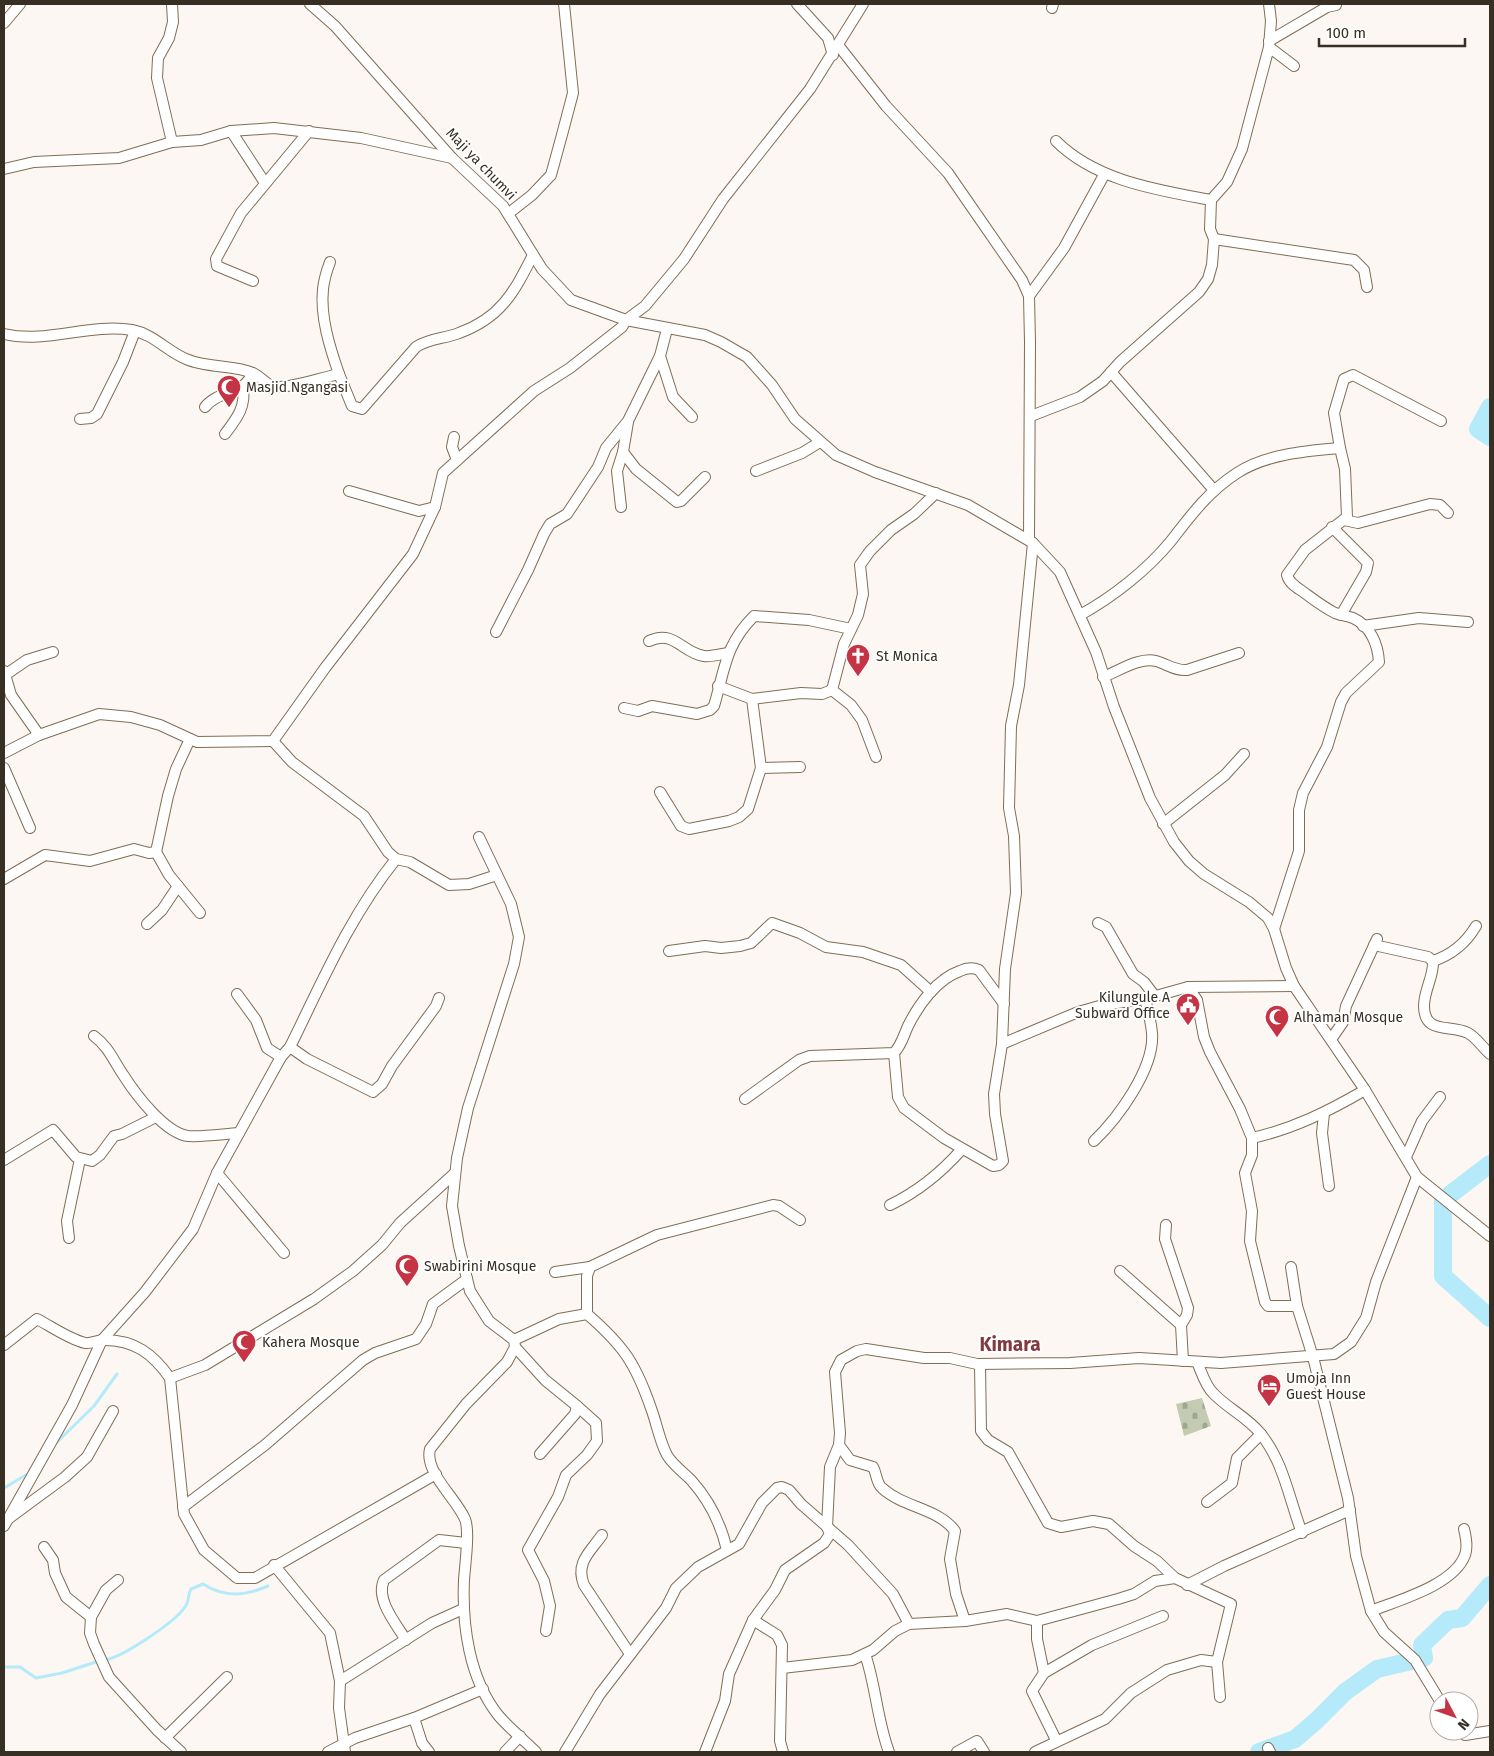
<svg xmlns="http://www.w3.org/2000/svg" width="1494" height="1756" font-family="'Fira Sans',sans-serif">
  <defs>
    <pattern id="cemetery-stones" width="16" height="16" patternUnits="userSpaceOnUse" patternTransform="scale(1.25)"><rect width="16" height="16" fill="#c3ccb2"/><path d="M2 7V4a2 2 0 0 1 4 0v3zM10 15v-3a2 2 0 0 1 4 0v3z" fill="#9fa691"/></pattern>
  </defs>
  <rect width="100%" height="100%" fill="#fcf7f2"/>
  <polygon fill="url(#cemetery-stones)" points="1202,1398 1211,1426 1184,1436 1176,1404"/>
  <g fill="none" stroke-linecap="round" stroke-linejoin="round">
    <g stroke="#b4eafa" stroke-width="3">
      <polyline points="54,1445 94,1406 117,1374"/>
      <polyline points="4,1488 31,1472"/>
      <path d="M105,1660C123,1657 175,1622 185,1607C189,1602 188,1594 191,1589L203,1584C225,1598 245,1596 268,1586"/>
      <polyline points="4,1667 20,1667 36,1678 62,1673 99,1661"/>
    </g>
    <g stroke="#b4eafa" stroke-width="18">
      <polyline points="1490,407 1478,429 1490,437"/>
      <polyline points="1490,1164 1443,1200 1443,1276 1490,1318"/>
      <polyline points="1259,1752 1295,1739 1317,1720 1345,1692 1377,1669 1424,1658 1422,1645 1448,1620 1462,1618 1490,1585"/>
    </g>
    <defs>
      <g id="minor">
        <polyline points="310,4 335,26 452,158 503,206 542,269 571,300 626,320 705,335 721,342 747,357 772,385 795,419 836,455 875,472 968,505 1033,543 1060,572 1096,652 1114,707 1150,798 1174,842 1189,861 1204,874 1249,902 1268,918 1274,929 1286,968 1294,986 1365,1090 1417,1177 1490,1236"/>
        <polyline points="797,4 828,38 833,55"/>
        <polyline points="1052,8 1053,4"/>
        <polyline points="4,23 20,4"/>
        <polyline points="1269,41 1327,7 1336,5"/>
        <polyline points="838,45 886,106 948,173 1022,280 1029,296 1030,342 1029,539"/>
        <polyline points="1269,47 1294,66"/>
        <polyline points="231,131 265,183"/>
        <polyline points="172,142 157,78 158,58 169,38 173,22 172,4"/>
        <polyline points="4,169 34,162 119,158 172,142 201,140 231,131 274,128 361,138 452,158"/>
        <polyline points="1211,200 1227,182 1242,149 1269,47 1271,21 1269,4"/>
        <polyline points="509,213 532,195 551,175 563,131 573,93 564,4"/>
        <polyline points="1214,239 1354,260 1364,270 1367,287"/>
        <path d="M330,262C327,270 324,280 323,289C320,317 330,348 339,374"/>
        <polyline points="253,281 217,266 216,259 241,213 309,131"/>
        <polyline points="1029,296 1064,248 1104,175"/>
        <path d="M4,334C47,344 89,323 132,330C153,334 167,351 186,359C206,368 235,365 253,373C263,378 267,387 279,387C298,386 320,378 339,374L352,406L362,409L416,347C430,338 444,339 459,333C501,318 514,292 533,255"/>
        <polyline points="660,356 673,397 692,417"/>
        <polyline points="1111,372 1213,489"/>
        <path d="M205,407C218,390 246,394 252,373"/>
        <path d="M1031,416L1080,397L1103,381L1120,362L1199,292L1208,279L1212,265L1214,239L1210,229L1211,200C1158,190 1096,181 1056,141"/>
        <polyline points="80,419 91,418 97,414 123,362 135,331"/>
        <path d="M225,434C237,418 246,407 243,387"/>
        <polyline points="454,437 452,447 457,460"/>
        <polyline points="1340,448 1334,413 1344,379 1353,375 1441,421"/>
        <polyline points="623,452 636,469 677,502 681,501 705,477"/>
        <polyline points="756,471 802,453 820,442"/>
        <polyline points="349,491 419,511 435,507"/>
        <polyline points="621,507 617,471 623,452 628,422"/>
        <polyline points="1344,520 1358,523 1430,504 1440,505 1448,513"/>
        <polyline points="1332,527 1368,563 1366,572 1341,615"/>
        <path d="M1080,615C1113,597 1147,570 1171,541C1191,515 1209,491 1237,473C1266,454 1306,451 1340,448L1345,469L1347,517L1305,550L1287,575C1289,583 1296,587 1302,591C1313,599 1323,607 1335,613C1341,615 1347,616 1353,618C1371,626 1378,645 1379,662L1346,693L1341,702L1327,747L1303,793L1299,810V851L1274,929"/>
        <polyline points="1363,626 1419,618 1468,622"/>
        <polyline points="496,632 528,570 544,534 550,524 567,514 598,467 606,448 628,421 660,356 667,329"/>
        <path d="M649,641C674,629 682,653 704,656C711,657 721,654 728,653"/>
        <polyline points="4,671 11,695 39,735"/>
        <polyline points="5,675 27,660 53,652"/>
        <path d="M1103,677C1119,671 1139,657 1156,661C1167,664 1175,671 1187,670L1239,653"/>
        <polyline points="752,699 801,693 822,694 832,690"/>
        <path d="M624,708L638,711L652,706L697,714L710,710L714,706C725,669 725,645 754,616L809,620L851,629"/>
        <polyline points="273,741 292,762 364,816 388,852 396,859 410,862 449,885 469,884 497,875"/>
        <polyline points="4,753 39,735 99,714 131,717 160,725 197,742 273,741 325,668 413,554 435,507 443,473 534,391 570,368 622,327 626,320 645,306 684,259 723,199 810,89 863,4"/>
        <polyline points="876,757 862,720 851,705 832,690 844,644 858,615 863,594 860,565 870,551 891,530 914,514 936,493"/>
        <polyline points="4,768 30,828"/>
        <polyline points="761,768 800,767"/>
        <polyline points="660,792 681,826 689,829 729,821 739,817 748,809 761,768 752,699 718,686"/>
        <polyline points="1163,824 1225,775 1244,754"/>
        <path d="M479,837L511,904L519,937L514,964L468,1108L457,1158L452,1206L459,1246L470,1291L489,1321L514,1340L515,1347L507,1362L466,1404L430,1449C424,1472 456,1498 465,1519C470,1531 465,1565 464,1580C462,1625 469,1678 498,1715C509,1728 524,1740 536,1752"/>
        <polyline points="156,852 168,796 176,769 190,739"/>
        <polyline points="4,879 45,855 90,861 134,849 149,853 156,852 169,875 200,913"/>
        <polyline points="1098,923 1106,927 1133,974 1144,982 1154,995"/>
        <polyline points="147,924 162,910 178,886"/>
        <path d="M1374,945L1428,957L1433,961C1434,976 1424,990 1424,1006C1424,1035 1451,1024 1468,1033C1476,1037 1483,1048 1490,1054"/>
        <polyline points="669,951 705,946 721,948 740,946 751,943 772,923 800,933 826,947 863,952 901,965 931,992"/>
        <path d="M1433,961C1451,955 1466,943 1476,926"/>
        <polyline points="1188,987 1197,1000 1204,1037 1210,1052 1240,1109 1252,1138 1252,1155 1245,1173 1252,1211 1250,1241 1265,1302 1268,1306 1297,1306"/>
        <polyline points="237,994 256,1020 267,1048 281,1057"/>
        <path d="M94,1036C109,1047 114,1062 124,1076C136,1095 165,1133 188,1136C204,1137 223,1134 239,1133"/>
        <polyline points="1332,1038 1343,1022 1346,1006 1377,939"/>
        <polyline points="1002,1044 1078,1012 1103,1005 1145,999 1188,987 1294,986"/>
        <polyline points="290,1047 307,1059 373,1092 382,1084 392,1066 436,1006 439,998"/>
        <polyline points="894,1053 898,1097 904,1108 944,1138 993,1166 999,1165 1003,1161 995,1114 994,1094 1002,1044 1005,969 1016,893 1014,836 1009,808 1011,726 1019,685 1033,543"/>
        <path d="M745,1099L799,1060L810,1056L894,1053C902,1044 903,1037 908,1026C919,1004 937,979 960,971C966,968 972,967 979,970L1004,1004"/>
        <polyline points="1324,1113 1322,1133 1329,1186"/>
        <path d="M1252,1138C1293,1129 1329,1111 1365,1090"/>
        <path d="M1094,1141C1118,1118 1155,1068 1152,1033C1151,1022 1148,1010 1145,999"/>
        <polyline points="1406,1157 1422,1121 1440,1097"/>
        <polyline points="4,1160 53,1130 76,1157 92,1161 100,1155 114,1136 122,1134 156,1117"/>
        <polyline points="217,1173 284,1253"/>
        <path d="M890,1205C919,1191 941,1173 962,1149"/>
        <polyline points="1166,1225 1165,1239 1188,1308 1187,1315 1181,1325 1183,1361"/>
        <polyline points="69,1238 67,1221 80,1159"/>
        <polyline points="1291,1267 1297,1306 1313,1357 1348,1498 1356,1556 1371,1611 1384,1632 1415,1660 1440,1701"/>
        <polyline points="1120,1271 1181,1325"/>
        <polyline points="555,1272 590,1267"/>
        <polyline points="587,1314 587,1276 590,1267 657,1235 773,1205 779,1206 800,1220"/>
        <path d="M514,1340L559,1319L587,1314C624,1346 636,1364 652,1411C657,1425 660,1442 667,1455C672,1464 683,1472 691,1480C709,1500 721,1524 727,1550"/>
        <path d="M4,1345L37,1319C52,1327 69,1339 85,1343C91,1344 98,1340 104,1340C135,1340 153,1354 170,1378L184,1514L204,1550L237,1578H255L436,1474"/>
        <polyline points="515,1347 545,1380 577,1406 575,1414 540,1454"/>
        <path d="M1197,1362C1202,1373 1205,1385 1213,1393C1227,1408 1247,1417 1260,1433C1284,1462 1289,1499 1302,1533"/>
        <polyline points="980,1364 981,1431 988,1440 1008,1452 1048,1523 1061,1527 1093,1521 1109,1524 1134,1546 1157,1561 1175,1578 1231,1604 1217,1662 1220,1697"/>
        <polyline points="170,1378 205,1365 314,1299 353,1271 382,1245 400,1223 455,1173"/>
        <path d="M839,1445L850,1460L873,1467C877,1474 876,1483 882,1488C904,1508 938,1508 955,1531L950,1559L956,1594L965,1621"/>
        <polyline points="1207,1502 1232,1483 1237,1458 1261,1434"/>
        <polyline points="183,1507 265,1445 363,1360 375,1353 416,1339 426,1324 433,1304 467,1279"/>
        <path d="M8,1519L72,1405L102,1340L145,1292L193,1229L217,1173L281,1057L290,1047C322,982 350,916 396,859"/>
        <polyline points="4,1526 8,1519 65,1477 87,1457 113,1411"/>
        <path d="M602,1535C590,1552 575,1563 584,1585L630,1654"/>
        <polyline points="44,1547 53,1560 55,1573 66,1597 91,1617"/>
        <polyline points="274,1565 330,1633 340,1681 339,1708 345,1752"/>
        <polyline points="118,1580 106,1590 91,1617 90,1633 94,1644 109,1677 157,1730 181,1752"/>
        <polyline points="1187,1585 1224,1566 1350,1510"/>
        <path d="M1371,1611C1399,1600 1454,1585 1465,1555C1468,1547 1466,1537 1464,1529"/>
        <polyline points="753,1620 777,1635 782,1645 780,1741 783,1752"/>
        <polyline points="1037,1621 1037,1639 1044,1673 1032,1691 1056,1740"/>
        <polyline points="546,1631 550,1606 544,1581 528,1550 558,1497 566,1475 587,1455 597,1441 596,1423 577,1406"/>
        <path d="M406,1640C396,1624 375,1599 384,1580L439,1540L466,1543"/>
        <path d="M865,1654C876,1686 877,1720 889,1752"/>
        <polyline points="782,1668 852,1660 873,1650 895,1631 909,1624 965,1621 1007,1614 1037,1621 1118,1599 1134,1594 1155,1581 1175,1578"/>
        <polyline points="1044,1673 1092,1645 1163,1616"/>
        <polyline points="340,1681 432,1623 463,1609"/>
        <polyline points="414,1718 422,1743 429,1752"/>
        <polyline points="1460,1731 1465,1735 1490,1731"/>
        <polyline points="165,1738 227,1677"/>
        <polyline points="1268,1748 1270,1752"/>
        <polyline points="328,1752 355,1738 414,1718 483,1689"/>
        <polyline points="505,1752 520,1736"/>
        <polyline points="565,1752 600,1694 666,1608 676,1588 698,1567 739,1544 762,1503 777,1488 782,1487 789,1490 801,1504 848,1545 893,1594 909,1624"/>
        <polyline points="705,1752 725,1701 729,1674 753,1620 775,1590 785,1570 824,1543 830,1534 827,1527 830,1467 839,1445 840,1433 835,1372 841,1360 857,1351 866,1349 924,1358 950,1358 977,1364 1070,1363 1139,1358 1221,1363 1334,1354 1351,1342 1366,1318 1376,1282 1417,1177"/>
        <polyline points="957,1752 977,1741 984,1752"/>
        <polyline points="1035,1752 1105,1719 1131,1693 1167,1670 1201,1660 1217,1662"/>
      </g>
    </defs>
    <use href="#minor" stroke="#816d56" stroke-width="12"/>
    <use href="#minor" stroke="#fff" stroke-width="10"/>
  </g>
  <defs>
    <symbol id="mosque-pin" viewBox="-11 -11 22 30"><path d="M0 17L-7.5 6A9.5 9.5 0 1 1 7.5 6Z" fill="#c43444" stroke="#fff"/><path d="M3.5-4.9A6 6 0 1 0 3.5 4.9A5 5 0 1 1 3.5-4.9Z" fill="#fff"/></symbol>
    <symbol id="church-pin" viewBox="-11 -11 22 30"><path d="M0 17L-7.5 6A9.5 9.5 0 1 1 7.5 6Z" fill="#c43444" stroke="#fff"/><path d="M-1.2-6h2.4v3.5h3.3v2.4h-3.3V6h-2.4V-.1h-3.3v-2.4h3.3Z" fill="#fff"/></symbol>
    <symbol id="civic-pin" viewBox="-11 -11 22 30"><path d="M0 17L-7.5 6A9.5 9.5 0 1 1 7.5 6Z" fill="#c43444" stroke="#fff"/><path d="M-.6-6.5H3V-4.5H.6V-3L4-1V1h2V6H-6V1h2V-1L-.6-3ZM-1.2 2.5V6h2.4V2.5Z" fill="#fff"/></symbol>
    <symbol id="hotel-pin" viewBox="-11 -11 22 30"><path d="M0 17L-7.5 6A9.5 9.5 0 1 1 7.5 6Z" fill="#c43444" stroke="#fff"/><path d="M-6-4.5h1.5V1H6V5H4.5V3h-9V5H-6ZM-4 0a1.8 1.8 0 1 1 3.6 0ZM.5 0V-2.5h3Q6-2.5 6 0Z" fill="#fff"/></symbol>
  </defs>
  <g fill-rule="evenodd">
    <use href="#mosque-pin" x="215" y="373" width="28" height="38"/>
    <use href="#church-pin" x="844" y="642" width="28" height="38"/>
    <use href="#civic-pin" x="1174" y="991" width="28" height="38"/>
    <use href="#mosque-pin" x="1263" y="1003" width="28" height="38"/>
    <use href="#mosque-pin" x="393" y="1252" width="28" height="38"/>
    <use href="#mosque-pin" x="230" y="1328" width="28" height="38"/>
    <use href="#hotel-pin" x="1255" y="1372" width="28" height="38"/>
  </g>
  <g text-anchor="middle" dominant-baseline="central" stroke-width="4" stroke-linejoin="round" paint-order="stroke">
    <g font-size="14" fill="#372e24" stroke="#fff">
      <text transform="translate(481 164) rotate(46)">Maji ya chumvi</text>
    </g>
    <g font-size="14" fill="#372e24" stroke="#fff" text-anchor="start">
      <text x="246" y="387">Masjid Ngangasi</text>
      <text x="876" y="656">St Monica</text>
      <text x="1170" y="997" text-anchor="end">Kilungule A<tspan x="1170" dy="16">Subward Office</tspan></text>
      <text x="1294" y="1017">Alhaman Mosque</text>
      <text x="424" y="1266">Swabirini Mosque</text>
      <text x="262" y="1342">Kahera Mosque</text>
      <text x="1286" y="1378">Umoja Inn<tspan x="1286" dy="16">Guest House</tspan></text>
    </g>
    <g font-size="19" font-weight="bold" fill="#823a3d" stroke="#fff">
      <text x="1010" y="1344">Kimara</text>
    </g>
  </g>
  <rect width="1494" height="1756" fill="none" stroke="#372e24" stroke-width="10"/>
  <g transform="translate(1454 1716) rotate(131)"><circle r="24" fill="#ffffff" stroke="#afaba7"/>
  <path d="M0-4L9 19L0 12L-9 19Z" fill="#c43444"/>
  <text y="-8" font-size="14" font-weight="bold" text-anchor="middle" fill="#372e24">N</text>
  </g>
  <path d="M1319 38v8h146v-8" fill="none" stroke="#372e24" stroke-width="2.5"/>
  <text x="1326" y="38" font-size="15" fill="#372e24" stroke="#ffffff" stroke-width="4" paint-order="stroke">100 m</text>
</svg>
